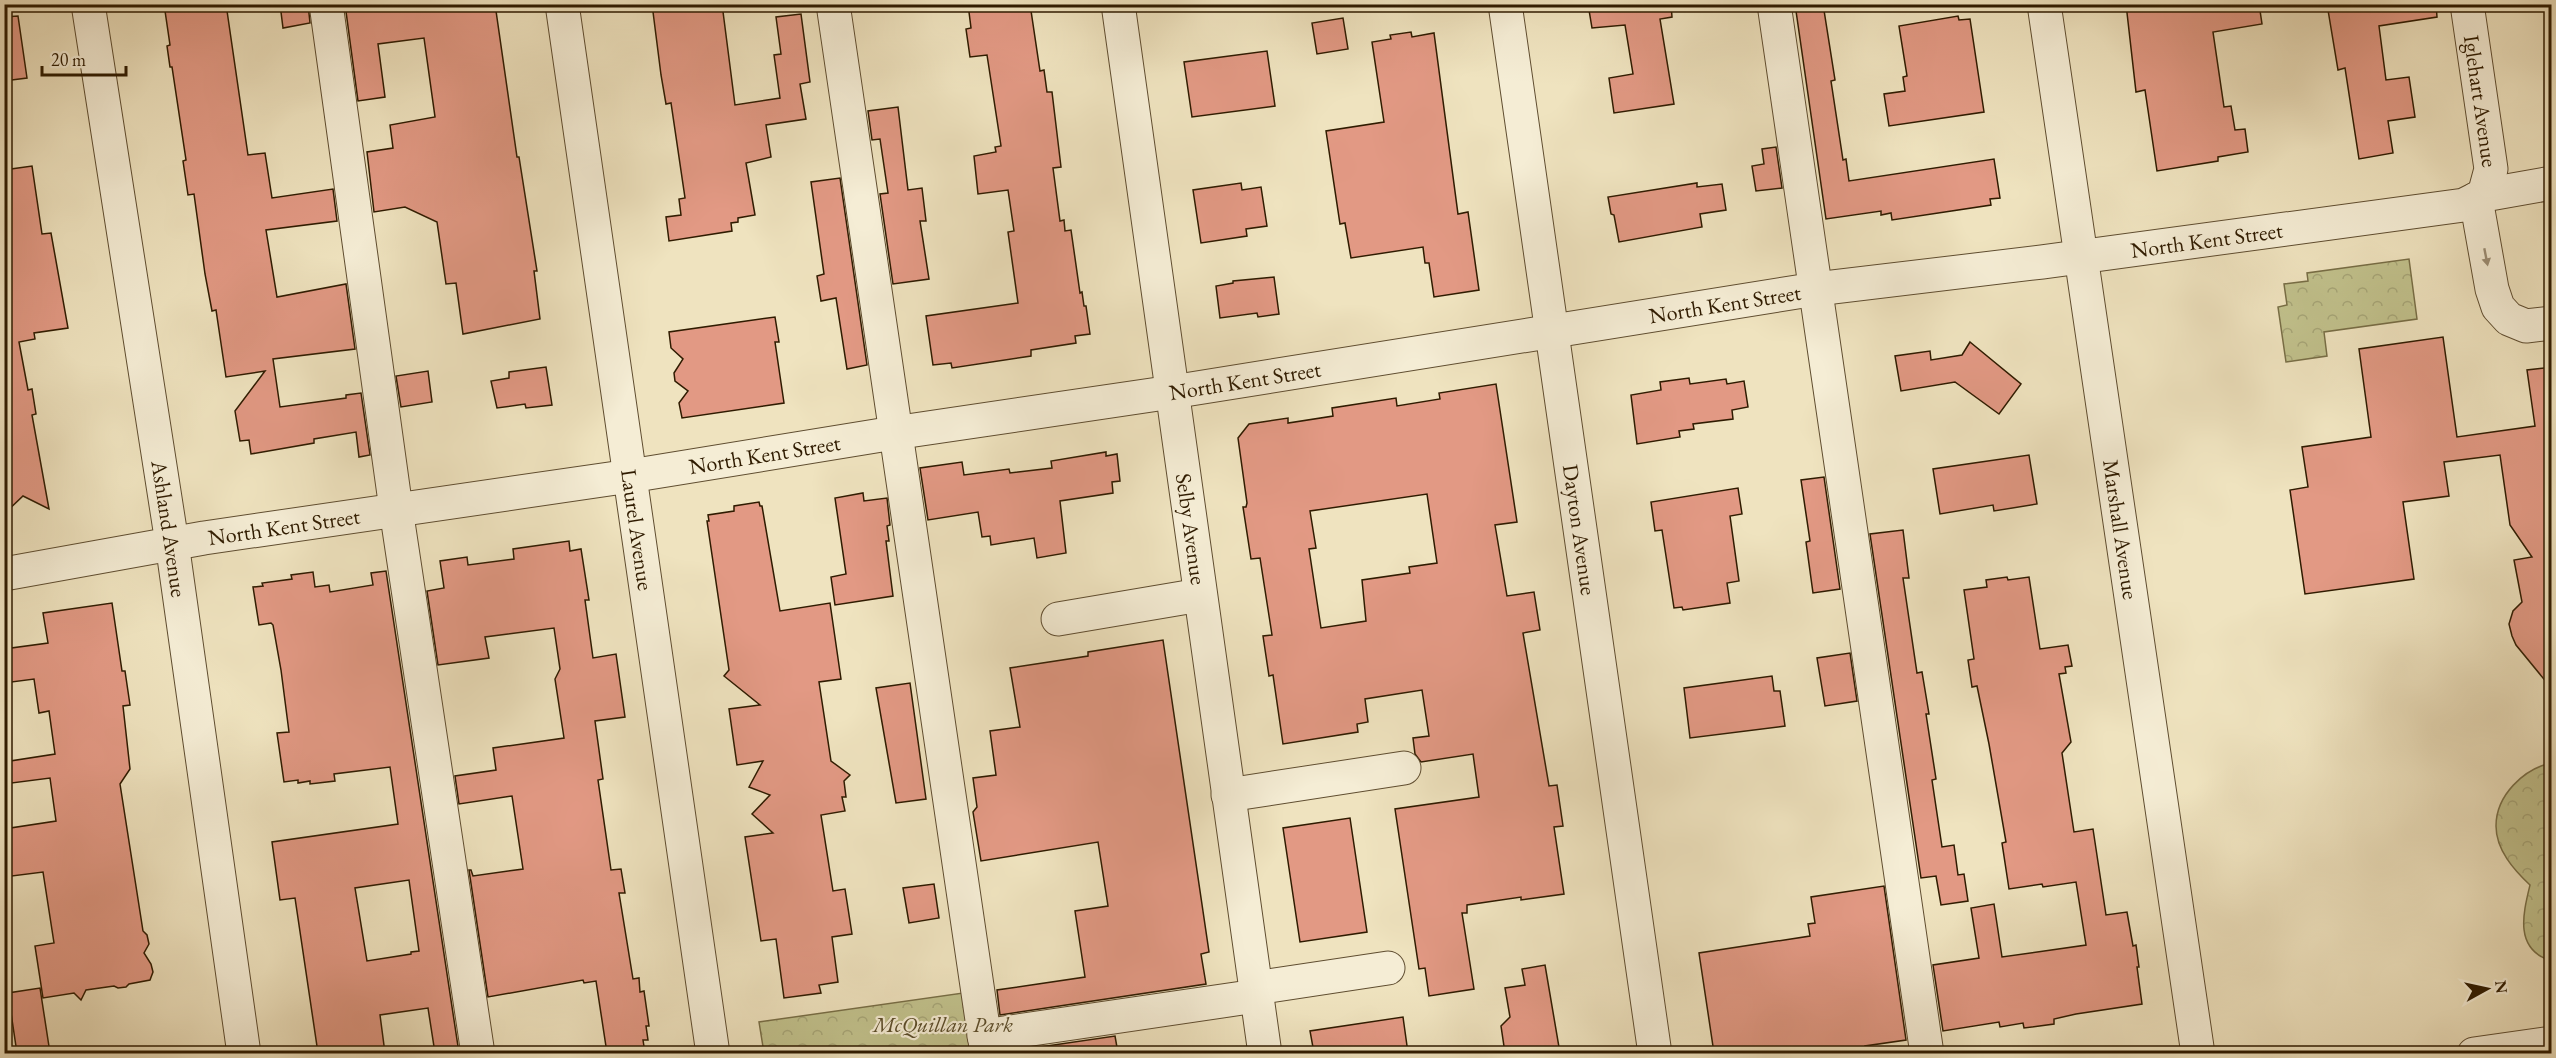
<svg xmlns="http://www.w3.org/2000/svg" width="2556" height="1058" font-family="'EB Garamond',serif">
  <defs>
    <pattern id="park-crowns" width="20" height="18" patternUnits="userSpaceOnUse" patternTransform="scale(1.5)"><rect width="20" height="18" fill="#c1c18c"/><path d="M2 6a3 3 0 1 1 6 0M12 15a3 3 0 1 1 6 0" fill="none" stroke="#a6a577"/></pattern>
  </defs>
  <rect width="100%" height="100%" fill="#efe3bf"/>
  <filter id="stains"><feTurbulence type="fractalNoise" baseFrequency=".00333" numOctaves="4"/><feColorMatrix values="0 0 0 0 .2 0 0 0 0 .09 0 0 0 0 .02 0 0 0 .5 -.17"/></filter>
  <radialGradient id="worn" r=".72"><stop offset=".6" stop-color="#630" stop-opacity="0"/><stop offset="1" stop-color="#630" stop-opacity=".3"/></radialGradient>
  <g fill="url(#park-crowns)" stroke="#786e46" stroke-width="1.5">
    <polygon points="2409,259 2417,319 2324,332 2327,356 2286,362 2278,307 2287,305 2284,284 2308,281 2307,273"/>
    <path d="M2551,763H2552L2551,961C2514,949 2523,914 2530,885C2514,870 2496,850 2496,826C2496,795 2524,769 2551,763Z"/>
    <polygon points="970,992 979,1053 764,1053 759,1022"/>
  </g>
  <g fill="#e29984" stroke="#2f1b00" stroke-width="1.5" fill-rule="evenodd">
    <polygon points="164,4 226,4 248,155 265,153 272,198 333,189 337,221 266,230 277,297 346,284 355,349 273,359 280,407 346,398 346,395 361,393 370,455 359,457 356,432 314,439 314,443 251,454 249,440 240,441 235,411 265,371 226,377 216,310 212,311 205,274 194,194 188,195 183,161 186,160 172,67 170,67 167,46 170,45"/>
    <polygon points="280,4 308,4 310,23 283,28"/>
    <polygon points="345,4 495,4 517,157 519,157 537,271 534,271 540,319 463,334 456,283 446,284 437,222 405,207 374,212 367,152 393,148 390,125 435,117 424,38 378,44 385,97 358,101"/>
    <polygon points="652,4 722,4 735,105 780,98 774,55 781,54 776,17 801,14 810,82 800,84 806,119 766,125 771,157 746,163 755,215 738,218 738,222 731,223 732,231 669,241 666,217 681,215 679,199 685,198 671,103 666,104 661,75"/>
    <polygon points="968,4 1030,4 1040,71 1044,70 1047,92 1052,92 1061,167 1053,168 1060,221 1064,220 1065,231 1071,230 1080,293 1082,292 1084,306 1086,306 1090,334 1075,336 1076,343 1031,350 1031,356 952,368 951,363 933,365 926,316 1018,303 1008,232 1014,231 1008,190 978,194 974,156 996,152 995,147 1001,146 987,55 970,57 966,29 971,28"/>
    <polygon points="1588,4 1671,4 1672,17 1660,19 1674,104 1614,113 1609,78 1633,74 1625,25 1592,28"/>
    <polygon points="1795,4 1823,4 1835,80 1831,81 1843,160 1846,159 1849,181 1994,159 2000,198 1990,199 1991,205 1892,220 1891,213 1881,215 1881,211 1826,219"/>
    <polygon points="2126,4 2259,4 2262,24 2213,32 2224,107 2231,106 2235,130 2245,129 2248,152 2218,157 2218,161 2157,171 2145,90 2136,92"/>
    <polygon points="2327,4 2436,4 2437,17 2379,26 2386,80 2409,77 2415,117 2388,121 2393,153 2359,159 2345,68 2338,70"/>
    <polygon points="18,16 27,78 4,81 4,17"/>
    <polygon points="1958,16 1959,20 1970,19 1984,112 1889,126 1884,94 1905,91 1903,77 1907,76 1899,26"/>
    <polygon points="1343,18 1348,49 1317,54 1312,23"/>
    <polygon points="1411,32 1412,37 1434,33 1458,214 1468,212 1479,290 1434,297 1429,263 1425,263 1423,247 1351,258 1345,223 1340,224 1326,131 1384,122 1372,42 1391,39 1390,35"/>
    <polygon points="1267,51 1275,106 1192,117 1184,62"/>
    <polygon points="898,107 908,190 922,188 926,221 920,221 929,279 893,284 880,194 888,193 880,139 872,140 868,111"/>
    <polygon points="1776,147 1782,188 1756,191 1752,166 1764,164 1762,149"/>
    <polygon points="32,166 42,234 51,233 68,328 34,333 35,339 19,342 28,390 32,389 36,414 32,415 49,509 23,496 4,514 4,170"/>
    <polygon points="840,178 867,365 847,369 836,298 821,301 817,276 824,274 811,182"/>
    <polygon points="1241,183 1242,190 1261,187 1267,226 1246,229 1247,236 1201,243 1193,190"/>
    <polygon points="1697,183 1697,187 1722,184 1726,210 1700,214 1702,227 1619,242 1614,215 1611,214 1608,197"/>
    <polygon points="1274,277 1279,314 1258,317 1257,313 1220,318 1216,286 1233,283 1233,281"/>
    <polygon points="775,317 779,342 775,342 784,403 682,418 679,403 688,391 675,381 674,373 683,359 671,348 669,332"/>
    <polygon points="2443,337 2457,437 2535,426 2527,370 2552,367 2552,689 2516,645 2512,636 2509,624 2513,611 2522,602 2514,560 2532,557 2510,525 2500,455 2444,462 2449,496 2403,502 2414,579 2305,594 2290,490 2308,487 2302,447 2371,437 2359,349"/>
    <polygon points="1970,342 2021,384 1999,414 1955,382 1901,391 1895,356 1930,351 1931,360 1962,355"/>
    <polygon points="546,367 552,405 526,408 525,404 497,408 491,381 509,378 509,372"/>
    <polygon points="428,371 432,402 401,407 396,376"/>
    <polygon points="1689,378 1690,384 1726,379 1727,384 1744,381 1748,407 1732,410 1733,419 1693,424 1694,429 1679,431 1680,437 1637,444 1631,395 1661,390 1660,382"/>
    <path d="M1496,384L1517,522L1495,525L1507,596L1534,592L1540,630L1523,633L1549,786L1557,785L1563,826L1554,827L1564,894L1521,900V897L1467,905V913H1462L1474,989L1429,996L1425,968L1419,969L1395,809L1479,797L1473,754L1421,762L1415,754L1413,738L1429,736L1422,690L1365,699L1368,722L1357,724L1358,732L1283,744L1273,675L1269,676L1263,636L1272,635L1260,558L1251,559L1243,507H1246L1247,503L1238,438L1249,424L1288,418V423L1333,416L1332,408L1396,398L1397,406L1440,399L1439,393ZM1427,494L1437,563L1409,567L1410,573L1362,580L1366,621L1321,628L1309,549L1316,548L1310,511Z"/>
    <polygon points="1106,452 1106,456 1117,454 1120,481 1112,482 1113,493 1060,501 1066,553 1037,558 1034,538 991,545 990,536 982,537 978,512 928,520 920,468 962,462 964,475 1009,469 1010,473 1052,468 1051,461"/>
    <polygon points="2029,455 2037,504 1994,511 1993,505 1940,514 1933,469"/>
    <polygon points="1824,477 1840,589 1813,593 1806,542 1810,541 1801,480"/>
    <polygon points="1738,488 1742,514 1730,516 1739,581 1727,583 1730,603 1683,610 1682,607 1674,608 1662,530 1655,531 1651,502"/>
    <polygon points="863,493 864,501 887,498 890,525 887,526 889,541 886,541 893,596 835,605 831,577 846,574 835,498"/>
    <polygon points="759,502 760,506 762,506 780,611 830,603 841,679 819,682 831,761 850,775 844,781 846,797 842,797 845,811 821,815 833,891 845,889 852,934 832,937 838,982 819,985 821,993 784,998 776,939 761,941 745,837 773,833 752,814 770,795 749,787 763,761 737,765 729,709 760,705 724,676 729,670 707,521 709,521 708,515 734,511 734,506"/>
    <polygon points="1903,530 1909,578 1903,578 1917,673 1922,672 1929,714 1926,714 1936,779 1932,780 1942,847 1954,845 1958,875 1964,874 1968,901 1941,905 1936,876 1921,878 1870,534"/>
    <polygon points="569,541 570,551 581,549 589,600 585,600 593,658 616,654 625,717 595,721 603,779 598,780 611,870 621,869 625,893 619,893 633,979 639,978 640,992 644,991 649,1026 646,1026 648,1040 643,1040 645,1053 607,1053 596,981 584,983 583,980 488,997 469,870 471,870 473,876 523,869 512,796 459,804 455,776 496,770 493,748 564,738 555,679 560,669 554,628 485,637 489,658 438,665 427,591 444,588 440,561 467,557 468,565 514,559 513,549"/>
    <path d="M386,571L459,1053H435L428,1008L380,1015L385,1053H318L295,898L280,900L272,842L398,824L390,767L334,774L335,781L310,784V781L298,783V780L284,782L277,733L289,732L281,670L273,625L271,623L259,625L253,587L263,586L262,583L292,579L291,575L313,572L315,587L329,585L330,592L373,585L371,573ZM409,880L419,951L411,952V954L367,961L355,888Z"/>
    <polygon points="2007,577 2008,580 2029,577 2040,649 2068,645 2072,666 2065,667 2066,673 2059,674 2071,742 2062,753 2074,832 2093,829 2106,915 2127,912 2133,946 2136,945 2139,967 2137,967 2142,1004 2076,1014 2054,1019 2054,1024 2024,1028 2023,1023 2000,1027 1999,1022 1943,1031 1933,965 1979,958 1971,908 1994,904 2002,957 2086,945 2076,882 2043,887 2042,884 2009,889 2002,843 2006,842 1989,744 1977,686 1972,687 1968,660 1974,659 1964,590 1987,587 1986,580"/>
    <polygon points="112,603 122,671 125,671 130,705 123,706 130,769 120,784 143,931 147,935 149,944 144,953 151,964 153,972 150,980 129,984 126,987 118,988 114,986 86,990 81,1000 74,993 43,998 35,946 54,943 43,872 4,877 4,829 56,821 50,778 4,784 4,762 55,754 49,711 39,713 34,679 4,683 4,649 48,643 43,613"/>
    <polygon points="1163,640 1209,952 1201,954 1206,984 1000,1015 997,990 1085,977 1075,911 1108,906 1098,842 981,861 973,812 977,807 973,778 996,775 990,731 1020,727 1010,668 1088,656 1088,652"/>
    <polygon points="1850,653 1857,701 1825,706 1817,658"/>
    <polygon points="1772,676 1774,691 1780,691 1785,726 1690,738 1684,688"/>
    <polygon points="910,683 926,799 896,803 876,688"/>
    <polygon points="1350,818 1367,932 1300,942 1283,828"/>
    <polygon points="934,884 939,918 909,923 903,888"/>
    <polygon points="1884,886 1906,1040 1865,1046 1866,1051 1854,1053 1714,1053 1699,953 1810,936 1808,924 1815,923 1811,897"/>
    <polygon points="1545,965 1560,1053 1505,1053 1501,1026 1510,1017 1505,988 1525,985 1522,969"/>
    <polygon points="40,988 50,1053 17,1053 8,993"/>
    <polygon points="1403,1017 1408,1053 1314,1053 1310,1031"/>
    <polygon points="1115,1036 1118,1053 1006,1053 1006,1052"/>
  </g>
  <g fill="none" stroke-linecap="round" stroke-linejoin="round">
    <defs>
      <g id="minor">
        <path id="s1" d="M88,4L172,543L244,1054"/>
        <polyline points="326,4 396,509 478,1054"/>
        <path id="s2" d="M562,4L713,1054"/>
        <polyline points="833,4 987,1054"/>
        <path id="s3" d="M1118,4L1265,1054"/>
        <path id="s4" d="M1505,4L1655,1054"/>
        <polyline points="1774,4 1927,1054"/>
        <path id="s5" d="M2044,4L2198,1054"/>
        <path id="s6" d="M2467,4L2491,169L2484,195"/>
        <polyline points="2476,199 2492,289 2498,307 2509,319 2526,326 2552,323"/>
        <path id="s7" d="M4,574L204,538L630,476L894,433L1172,392L1816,289L2042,262L2464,205L2484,195L2552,183"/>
        <polyline points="1058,619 1200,595"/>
        <polyline points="1228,795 1404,768"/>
        <polyline points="1255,988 1388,968"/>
        <polyline points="984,1036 1256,996"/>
        <polyline points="2474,1054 2552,1043"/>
      </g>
    </defs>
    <use href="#minor" stroke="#5f4d30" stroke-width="35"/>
    <use href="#minor" stroke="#f5edd5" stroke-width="33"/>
  </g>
  <defs><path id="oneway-solid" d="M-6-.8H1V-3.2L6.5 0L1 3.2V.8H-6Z" transform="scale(1.5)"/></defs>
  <use fill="#9c8e75" href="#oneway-solid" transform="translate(2486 257) rotate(79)"/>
  <g text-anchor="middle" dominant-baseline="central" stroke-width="4.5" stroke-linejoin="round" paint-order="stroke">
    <g font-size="22" fill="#2f1b00" stroke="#f5edd5">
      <text stroke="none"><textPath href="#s6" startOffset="98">Iglehart Avenue</textPath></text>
      <text stroke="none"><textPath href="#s7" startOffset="2228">North Kent Street</textPath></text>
      <text stroke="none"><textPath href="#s7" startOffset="1742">North Kent Street</textPath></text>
      <text stroke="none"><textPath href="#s7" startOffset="1256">North Kent Street</textPath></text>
      <text stroke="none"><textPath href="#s7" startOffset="770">North Kent Street</textPath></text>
      <text stroke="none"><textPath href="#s7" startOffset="284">North Kent Street</textPath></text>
      <text stroke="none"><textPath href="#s1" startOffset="531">Ashland Avenue</textPath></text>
      <text stroke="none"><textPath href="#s2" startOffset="531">Laurel Avenue</textPath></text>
      <text stroke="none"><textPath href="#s3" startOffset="530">Selby Avenue</textPath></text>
      <text stroke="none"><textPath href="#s4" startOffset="531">Dayton Avenue</textPath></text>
      <text stroke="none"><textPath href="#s5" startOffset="531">Marshall Avenue</textPath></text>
    </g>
    <g font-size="22" font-style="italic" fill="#5b4d2a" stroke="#f5edd5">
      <text x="943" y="1024">McQuillan Park</text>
    </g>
  </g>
  <rect width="2556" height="1058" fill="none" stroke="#efe3bf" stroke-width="24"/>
  <rect x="6" y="6" width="2544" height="1046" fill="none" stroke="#2f1b00" stroke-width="3"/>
  <rect x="12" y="12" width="2532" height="1034" fill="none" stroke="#2f1b00" stroke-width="1.5"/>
  <g transform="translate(2487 989) rotate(82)" stroke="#f5edd5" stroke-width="4.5" paint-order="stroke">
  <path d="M0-4.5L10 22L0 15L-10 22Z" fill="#2f1b00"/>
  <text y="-9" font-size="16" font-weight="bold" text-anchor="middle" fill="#2f1b00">N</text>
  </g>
  <path d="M42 66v9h84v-9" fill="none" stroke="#2f1b00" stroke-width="3"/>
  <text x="51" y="66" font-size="18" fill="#2f1b00" stroke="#f5edd5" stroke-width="4.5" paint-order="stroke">20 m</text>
  <rect width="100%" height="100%" filter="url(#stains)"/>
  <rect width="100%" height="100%" fill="url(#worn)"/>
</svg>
